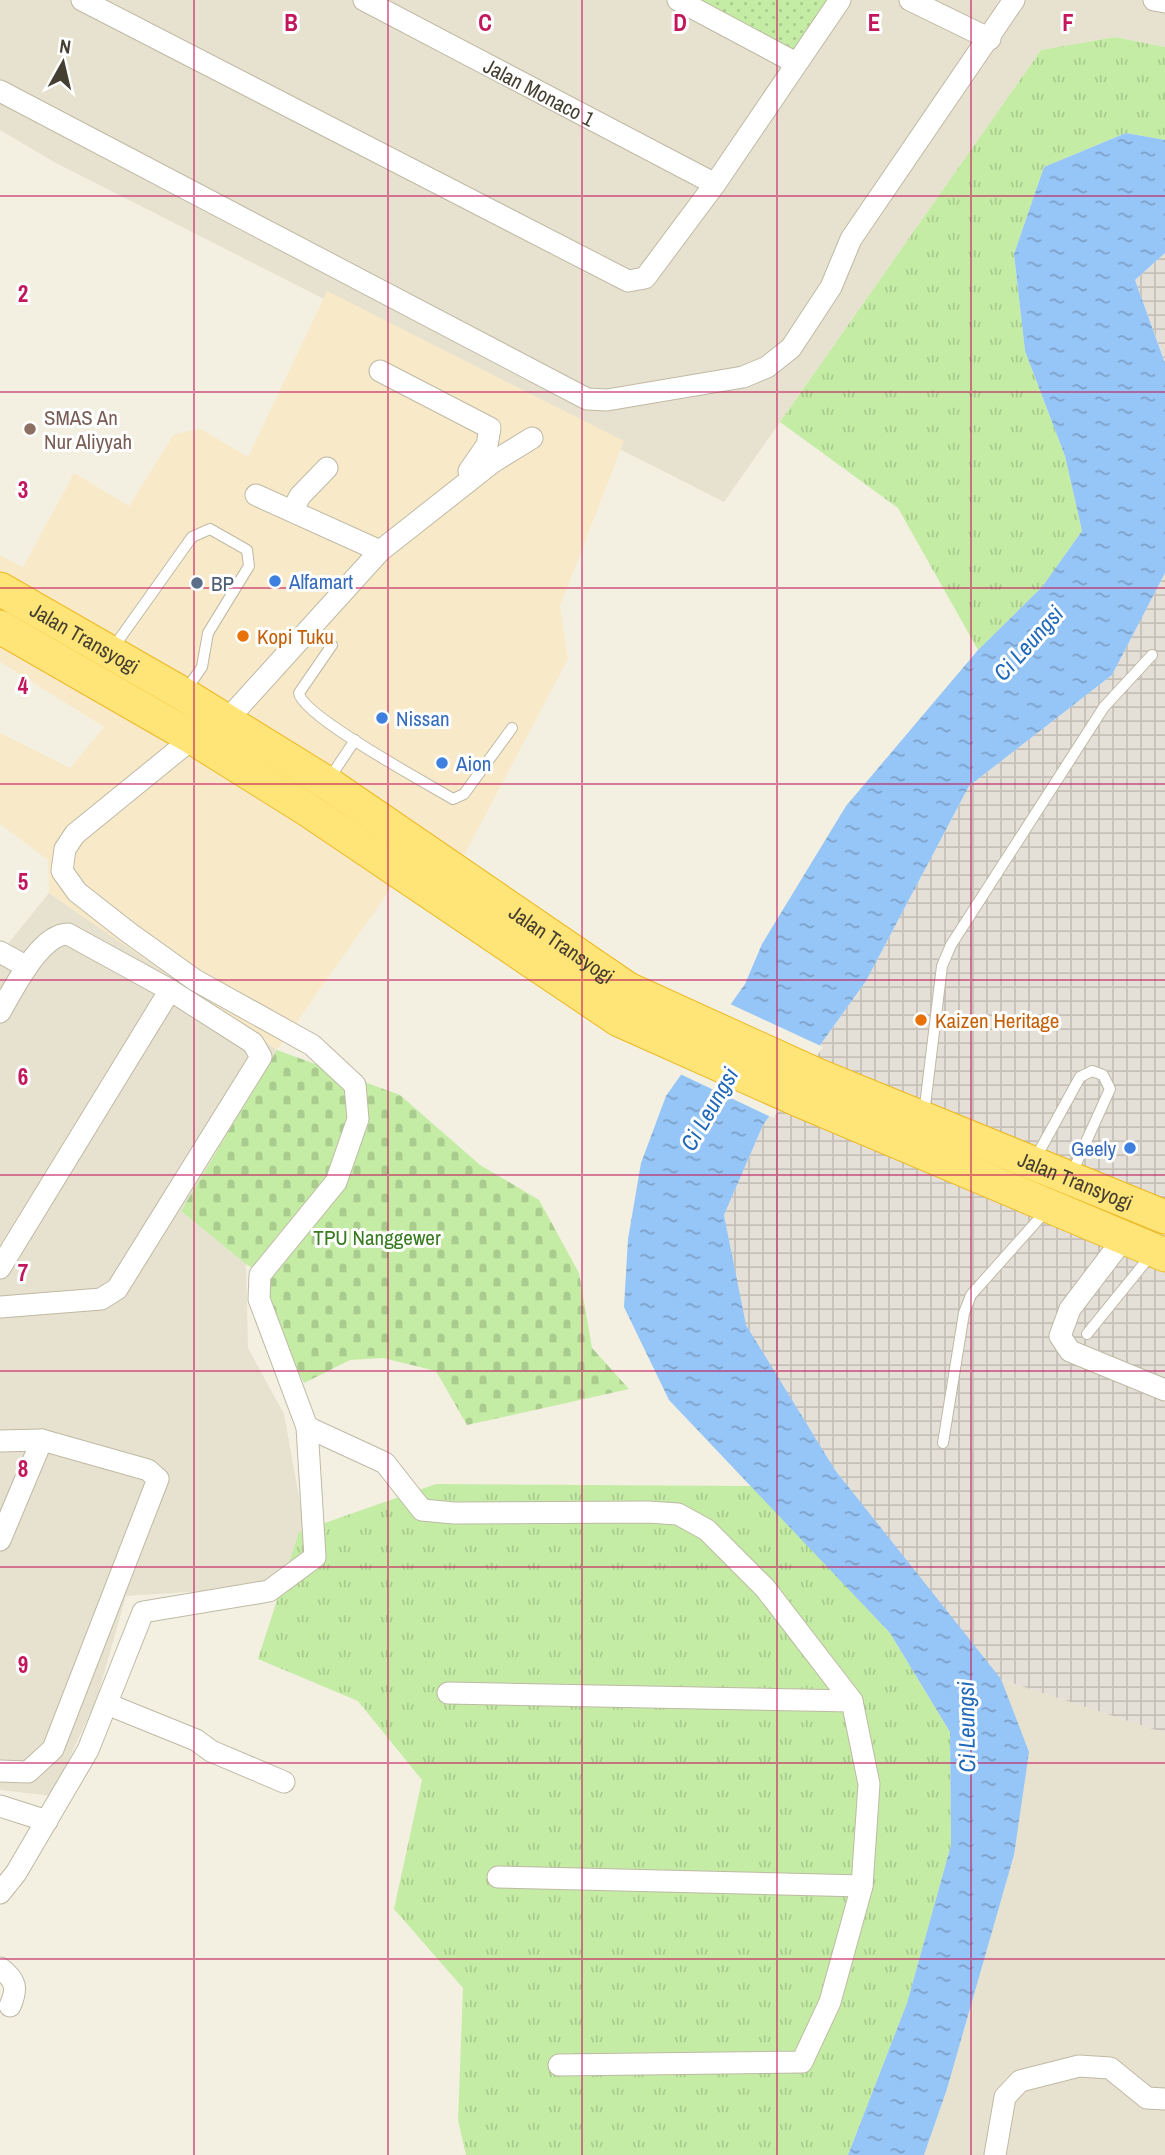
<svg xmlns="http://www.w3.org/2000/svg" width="1165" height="2155" font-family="'Archivo Narrow',sans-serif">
  <defs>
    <pattern id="industrial-grid" width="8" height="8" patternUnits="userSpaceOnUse" patternTransform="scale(1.75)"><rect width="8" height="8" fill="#e4e0d7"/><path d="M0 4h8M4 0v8" fill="none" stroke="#c5c1b9"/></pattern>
    <pattern id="grass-tufts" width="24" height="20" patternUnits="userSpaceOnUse" patternTransform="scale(1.75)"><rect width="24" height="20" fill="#c4eca5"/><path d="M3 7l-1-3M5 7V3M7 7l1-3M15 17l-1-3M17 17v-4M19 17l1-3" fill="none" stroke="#aacb8e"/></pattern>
    <pattern id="cemetery-stones" width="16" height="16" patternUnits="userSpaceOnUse" patternTransform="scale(1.75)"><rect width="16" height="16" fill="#c4eca5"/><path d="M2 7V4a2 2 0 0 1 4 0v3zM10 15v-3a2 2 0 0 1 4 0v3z" fill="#aacb8e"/></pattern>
    <pattern id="park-dots" width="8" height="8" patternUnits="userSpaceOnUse" patternTransform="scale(1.75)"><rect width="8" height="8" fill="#c4eca5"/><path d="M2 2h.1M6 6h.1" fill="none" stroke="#aacb8e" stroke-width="1.8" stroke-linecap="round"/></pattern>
    <pattern id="water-ripples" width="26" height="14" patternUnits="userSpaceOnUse" patternTransform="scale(1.75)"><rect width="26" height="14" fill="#96c5f7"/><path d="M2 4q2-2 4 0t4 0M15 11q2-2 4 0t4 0" fill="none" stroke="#7ca1c9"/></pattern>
  </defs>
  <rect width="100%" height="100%" fill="#f3f0e2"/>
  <g fill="#e7e2cf">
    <polygon points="0,0 1165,0 1165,47 1115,37 1041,50 724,502 54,162 0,130"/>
    <polygon points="49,893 277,1050 181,1211 246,1264 248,1348 284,1414 309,1552 268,1587 126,1596 97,1698 52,1796 0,1790 0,941 7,945"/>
    <polygon points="997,1678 1165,1733 1165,2155 924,2155 947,2089 1014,1855"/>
  </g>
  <polygon fill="#f8eac9" points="327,291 624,441 560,606 568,659 433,914 392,887 277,1050 49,893 48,860 0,824 0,733 70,768 104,727 0,662 0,555 23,567 74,473 129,506 174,434 201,429 248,457"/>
  <g fill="url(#industrial-grid)">
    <polygon points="1165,253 1165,362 1135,280"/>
    <polygon points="1165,573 1165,1733 997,1678 835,1470 745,1325 724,1215 763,1125 866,981 969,786 1112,675"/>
  </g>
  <g fill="url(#grass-tufts)">
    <polygon points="1115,37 1165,47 1165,140 1126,133 1044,167 1014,254 1025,351 1065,456 1082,531 1042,587 978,650 898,508 780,422 1041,50"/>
    <polygon points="436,1484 753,1486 890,1633 950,1732 951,1845 907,2003 848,2155 466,2155 458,2120 463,1988 394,1909 422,1780 358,1701 258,1659 299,1532"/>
  </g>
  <polygon fill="url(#cemetery-stones)" points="277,1050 400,1095 480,1165 539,1200 579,1273 592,1348 629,1389 467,1425 436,1371 383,1358 350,1360 304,1383 271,1318 261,1273 246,1264 181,1211"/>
  <polygon fill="url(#park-dots)" points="686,0 839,0 794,54"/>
  <polygon fill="url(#water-ripples)" points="1126,133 1165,140 1165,253 1135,280 1165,363 1165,573 1112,675 969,786 866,981 763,1125 724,1215 746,1325 835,1470 1001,1679 1029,1752 1014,1855 947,2089 924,2155 848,2155 907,2003 951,1845 950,1732 890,1633 669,1400 624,1307 628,1239 641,1163 666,1096 745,984 762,944 846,806 978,650 1042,587 1082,531 1065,456 1025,351 1014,254 1044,167"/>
  <g fill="#f3f0e2">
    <polygon points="728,1003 823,1047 800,1080 705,1036"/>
    <polygon points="701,1040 797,1085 773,1118 678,1073"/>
  </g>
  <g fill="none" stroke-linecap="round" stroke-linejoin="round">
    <defs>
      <g id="service">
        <path d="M332,645L299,693C302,716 428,784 453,799L464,794L512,728"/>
        <polyline points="113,648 192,537 210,529 247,550 249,566 208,633 202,667 186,690"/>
        <polyline points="329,779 355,740"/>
        <polyline points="924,1114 942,966 951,945 1104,707 1152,655"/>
        <polyline points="1034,1161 1080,1077 1092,1071 1103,1075 1110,1089 1076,1164"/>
        <polyline points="1087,1334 1151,1255"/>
        <polyline points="943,1443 964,1313 971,1295 1046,1211"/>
      </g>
      <g id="minor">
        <polyline points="82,0 628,281 645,278 715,184 840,0"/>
        <path id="s1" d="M364,0L715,184"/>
        <polyline points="678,0 796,63"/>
        <polyline points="910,0 990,39"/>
        <polyline points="1154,0 1165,2"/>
        <polyline points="0,91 587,399 607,400 743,377 767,367 791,348 831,287 851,239 1014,0"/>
        <polyline points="380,371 490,428 487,445 469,471"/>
        <polyline points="256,495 380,551"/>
        <polyline points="292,511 300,496 327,468"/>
        <polyline points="226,721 380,551 493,462 532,438"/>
        <polyline points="0,952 27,967"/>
        <path d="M0,1012C13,990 40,934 68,934L170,990L253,1043L261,1057L117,1289L101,1299L0,1307"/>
        <polyline points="1124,1238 1070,1309 1060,1336 1070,1351 1165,1390"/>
        <polyline points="0,1268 170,990"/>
        <polyline points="307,1427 385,1463 422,1510 454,1513 648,1512 678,1514 707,1530 765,1588 852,1701 869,1784 862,1886 830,2002 802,2062 559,2065"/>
        <polyline points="0,1441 42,1440 148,1470 158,1479 53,1749 28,1772 0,1771"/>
        <polyline points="0,1540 42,1440"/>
        <polyline points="448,1693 852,1701"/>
        <polyline points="107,1704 196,1740 211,1751 284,1782"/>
        <polyline points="0,1806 47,1821"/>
        <polyline points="498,1877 862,1886"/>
        <polyline points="0,1893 16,1873 88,1750 143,1612 269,1591 315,1557 307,1427 259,1299 260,1275 336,1182 358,1119 355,1085 312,1045 195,980 128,932 77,892 62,871 65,849 75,834 193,738"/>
        <path d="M0,1968C16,1980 18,1988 10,2006"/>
        <polyline points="995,2155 1005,2097 1020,2081 1079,2066 1110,2068 1147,2098 1165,2099"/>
      </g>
      <g id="trunk">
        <path id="s2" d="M0,589L183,694L327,783L628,989L817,1075L1165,1217"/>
        <polyline points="0,627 193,738 308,810 619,1020 803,1102 1165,1255"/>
      </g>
    </defs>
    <use href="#service" stroke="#bfb9a4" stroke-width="12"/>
    <use href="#minor" stroke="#bfb9a4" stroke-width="23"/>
    <use href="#trunk" stroke="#edb922" stroke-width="35"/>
    <use href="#service" stroke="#fff" stroke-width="10"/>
    <use href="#minor" stroke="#fff" stroke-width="21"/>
    <use href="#trunk" stroke="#ffe477" stroke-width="33"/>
  </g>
  <path fill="none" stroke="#c2185b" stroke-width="2" stroke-opacity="0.55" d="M194,0V2155M388,0V2155M582,0V2155M777,0V2155M971,0V2155M0,196H1165M0,392H1165M0,588H1165M0,784H1165M0,980H1165M0,1175H1165M0,1371H1165M0,1567H1165M0,1763H1165M0,1959H1165"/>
  <circle fill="#8d6e63" stroke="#fff" stroke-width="2.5" cx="30" cy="429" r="7"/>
  <g fill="#3f7fe0" stroke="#fff" stroke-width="2.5">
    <circle cx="275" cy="581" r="7"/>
    <circle cx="382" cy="718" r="7"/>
    <circle cx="442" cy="763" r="7"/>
    <circle cx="1130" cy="1148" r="7"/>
  </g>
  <circle fill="#5c6f8a" stroke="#fff" stroke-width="2.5" cx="197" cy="583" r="7"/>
  <g fill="#e8710a" stroke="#fff" stroke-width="2.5">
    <circle cx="243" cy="636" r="7"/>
    <circle cx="921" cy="1020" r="7"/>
  </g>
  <g text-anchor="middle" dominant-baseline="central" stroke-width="6" stroke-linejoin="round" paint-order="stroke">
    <g font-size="21" fill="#453f32" stroke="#fff">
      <text stroke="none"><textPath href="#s1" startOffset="198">Jalan Monaco 1</textPath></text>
      <text stroke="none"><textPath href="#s2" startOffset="98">Jalan Transyogi</textPath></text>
      <text stroke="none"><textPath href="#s2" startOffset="665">Jalan Transyogi</textPath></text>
      <text stroke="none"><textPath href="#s2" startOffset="1232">Jalan Transyogi</textPath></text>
    </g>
    <g font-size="21" fill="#785e54" stroke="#fff" text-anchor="start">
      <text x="44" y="417">SMAS An<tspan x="44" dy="24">Nur Aliyyah</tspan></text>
    </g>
    <g font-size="21" fill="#366cbe" stroke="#fff" text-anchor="start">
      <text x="289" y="581">Alfamart</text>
      <text x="396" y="718">Nissan</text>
      <text x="456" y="763">Aion</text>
      <text x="1116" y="1148" text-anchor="end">Geely</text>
    </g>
    <g font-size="21" fill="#4e5e75" stroke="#fff" text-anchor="start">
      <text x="211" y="583">BP</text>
    </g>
    <g font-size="21" fill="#c56008" stroke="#fff" text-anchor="start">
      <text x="257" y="636">Kopi Tuku</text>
      <text x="935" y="1020">Kaizen Heritage</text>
    </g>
    <g font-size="21" fill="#387b20" stroke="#fff">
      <text x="377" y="1237">TPU Nanggewer</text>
    </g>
    <g font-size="23" font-style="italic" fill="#2169ba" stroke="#fff">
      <text transform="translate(1028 643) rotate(-48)">Ci Leungsi</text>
      <text transform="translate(709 1109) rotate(-60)">Ci Leungsi</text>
      <text transform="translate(966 1727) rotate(-91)">Ci Leungsi</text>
    </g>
  </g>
  <g font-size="23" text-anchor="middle" font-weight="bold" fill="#c2185b" stroke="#fff" stroke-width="6" stroke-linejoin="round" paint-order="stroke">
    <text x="291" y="31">B</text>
    <text x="485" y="31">C</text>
    <text x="680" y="31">D</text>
    <text x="874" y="31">E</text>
    <text x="1068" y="31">F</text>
    <text x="23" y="302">2</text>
    <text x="23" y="498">3</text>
    <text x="23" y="694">4</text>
    <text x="23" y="890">5</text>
    <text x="23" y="1085">6</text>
    <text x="23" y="1281">7</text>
    <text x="23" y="1477">8</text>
    <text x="23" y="1673">9</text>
  </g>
  <g transform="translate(63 63) rotate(8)" stroke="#ffffff" stroke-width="5" paint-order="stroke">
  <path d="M0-5L12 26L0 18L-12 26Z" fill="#453f32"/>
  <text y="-10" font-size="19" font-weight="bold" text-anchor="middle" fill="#453f32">N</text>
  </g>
</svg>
